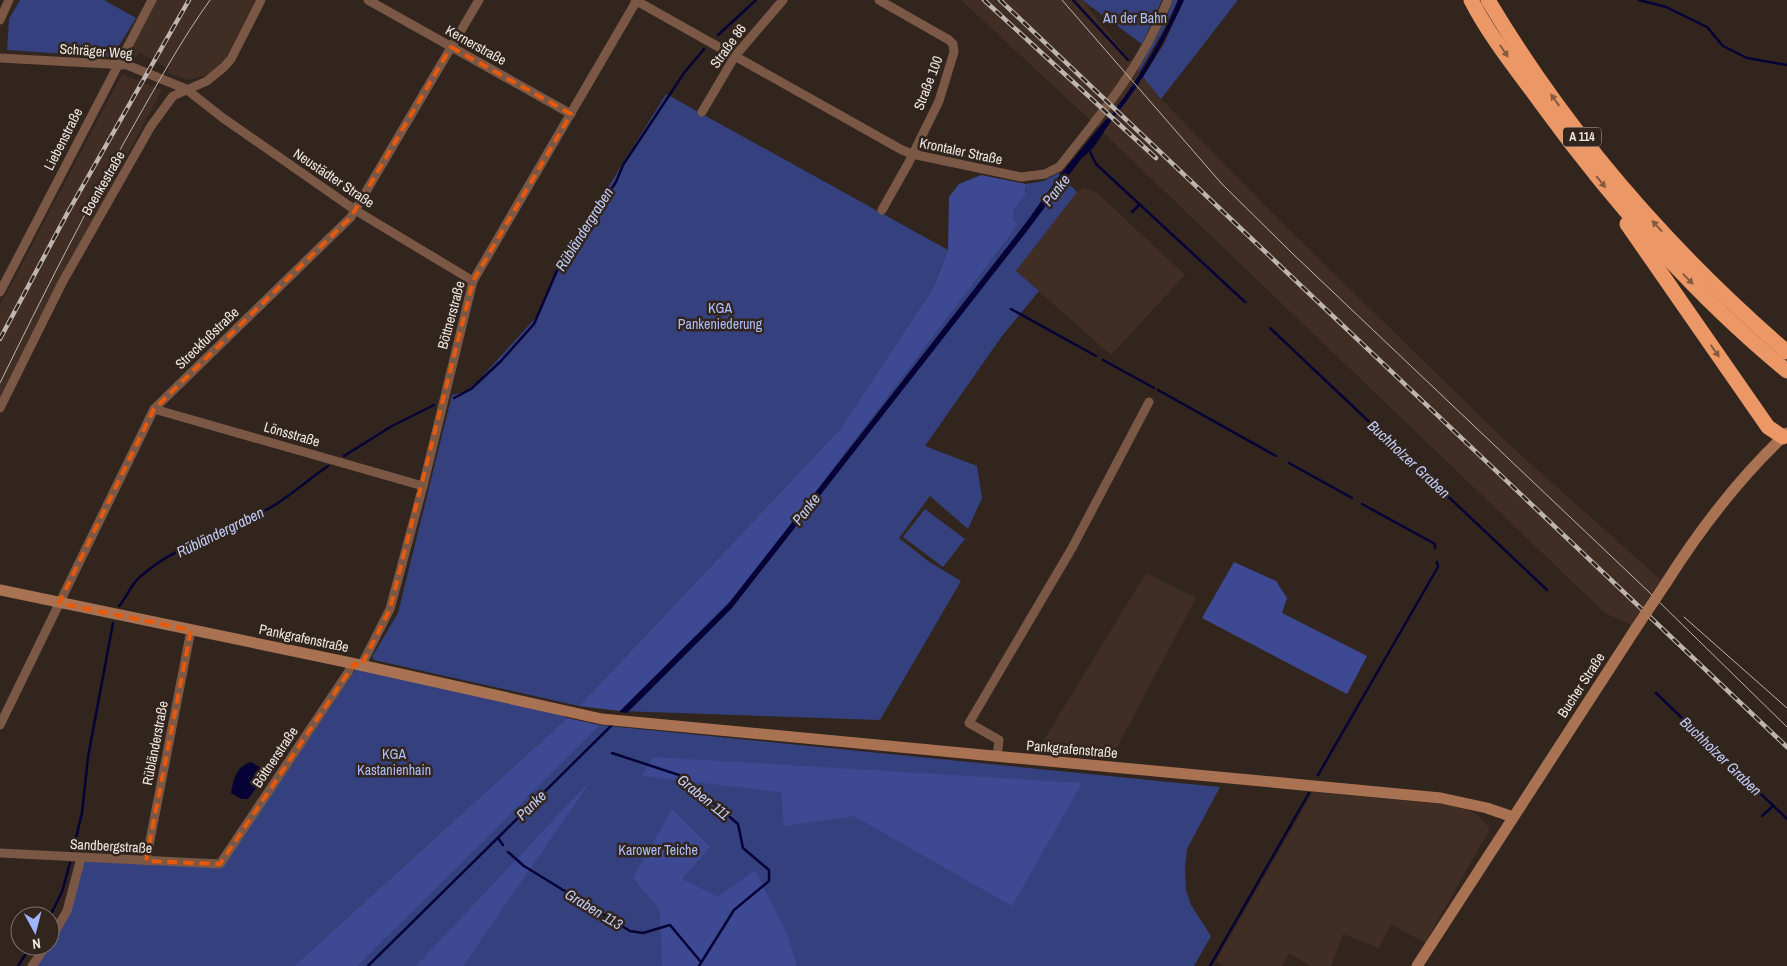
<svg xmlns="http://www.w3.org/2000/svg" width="1787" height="966" font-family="'Archivo Narrow',sans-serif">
  <rect width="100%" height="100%" fill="#31251e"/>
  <g fill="#402e24">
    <polygon points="156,0 255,0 223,63 208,75 189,80 168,73 169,69 140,53 133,60 128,49"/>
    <polygon points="961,0 1082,0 1161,99 1281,222 1512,447 1661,580 1631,625 1605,613 1090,120"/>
    <polygon points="122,74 162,90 48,304 0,402 0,306"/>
    <polygon points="1084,188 1096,192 1185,275 1111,355 1016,271 1077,192"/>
    <polygon points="1146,573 1196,598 1110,760 1039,748"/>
    <polygon points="1313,792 1462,806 1479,816 1490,829 1425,943 1391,924 1379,948 1343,934 1331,966 1311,966 1289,953 1282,966 1224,966 1216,961"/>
  </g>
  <g fill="#35417e">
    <polygon points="20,0 104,0 136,18 112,57 7,50 9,19"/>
    <polygon points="1082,0 1162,0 1142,44"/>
    <polygon points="1173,0 1178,0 1164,29 1139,72 1138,70 1164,23"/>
    <polygon points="1184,0 1238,0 1161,99 1143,77 1164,44"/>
    <polygon points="666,94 948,250 933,288 840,429 579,706 374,660 372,657 398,613 452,395 465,392 479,380 540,313 557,269"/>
    <polygon points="1058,173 1077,192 1016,271 1039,291 1002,336 925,446 977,466 982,498 968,529 930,496 899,538 928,561 961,581 880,720 620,711 729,602 759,566 1018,225 1013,219 1013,210 1026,191 1026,184 1044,181"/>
    <polygon points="925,509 965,539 943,567 903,537"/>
    <path d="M356,669L555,712L567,718L294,966H37C61,931 73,902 84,861L222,868Z"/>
    <polygon points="599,725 1220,787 1187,849 1185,869 1186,890 1191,905 1211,936 1194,966 358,966"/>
  </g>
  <g fill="#3d4a93">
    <polygon points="981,175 1026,184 1025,195 1013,210 1013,219 1018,225 759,566 729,602 620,711 579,706 840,429 933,288 948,250 949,197 959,184"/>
    <polygon points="1234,562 1276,581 1287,598 1282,613 1367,656 1347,694 1202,618"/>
    <polygon points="567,718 600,725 358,966 294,966"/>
    <polygon points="653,757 1082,783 1012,906 854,816 784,826 781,792 642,776"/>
    <polygon points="592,779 463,966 416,966"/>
    <polygon points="672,809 710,847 682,879 718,897 755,870 787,934 797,966 662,966 660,910 633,878"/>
  </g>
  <g fill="#060236">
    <path d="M1178,0H1184C1165,41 1144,80 1116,115L1113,112C1136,83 1165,35 1178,0Z"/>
    <polygon points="1107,118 1111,121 1094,147 1081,159 1027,231 732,608 627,713 619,712 729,603 1025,224 1060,175"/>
    <path d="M251,762L265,770L266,775L248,799H242L231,793C234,779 236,766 251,762Z"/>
  </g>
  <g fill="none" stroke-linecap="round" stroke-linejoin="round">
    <g stroke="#060236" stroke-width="2.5">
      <polyline points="1073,0 1128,60"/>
      <polyline points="1639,0 1666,7 1707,27 1723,46 1747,58 1787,65"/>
      <polyline points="718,35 756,0"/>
      <polyline points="1108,123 1116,111"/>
      <polyline points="1088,148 1096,164 1245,302"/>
      <polyline points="1132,212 1139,205"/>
      <polyline points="1011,309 1096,356"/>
      <polyline points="1270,328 1547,590"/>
      <polyline points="1103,360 1154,388"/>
      <polyline points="1158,390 1276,456"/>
      <polyline points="454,398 471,389 501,361 534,324 559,266 616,182 623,165 684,73 704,49"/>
      <polyline points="344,456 392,426 434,405"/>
      <polyline points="1289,463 1352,498"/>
      <polyline points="1362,504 1435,544 1435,548"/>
      <path d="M119,606C127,597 131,584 141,576C177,544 225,533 266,510C289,498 307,480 328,466"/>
      <polyline points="1656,693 1787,819"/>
      <polyline points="612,753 682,776 738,824 743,848 769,870 769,881 734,910 699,966"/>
      <polyline points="1318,775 1438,567 1437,562"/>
      <polyline points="1762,816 1773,806"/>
      <polyline points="498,838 503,845"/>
      <polyline points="508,852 524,866 630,931 643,933 670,925 701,962"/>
      <polyline points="72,854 82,813 88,757 113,623"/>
      <polyline points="50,916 62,892 70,863"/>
      <polyline points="18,966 31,946"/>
      <polyline points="368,966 613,724"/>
      <polyline points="1210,966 1309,793"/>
    </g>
    <g stroke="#7a5845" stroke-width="9">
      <polyline points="368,0 571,114"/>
      <path d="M635,0L902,150L912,154L1021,177L1045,174L1059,167C1101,115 1143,64 1168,0"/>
      <polyline points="879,0 949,40 953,44 954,52 939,101 909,162 882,210"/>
      <polyline points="0,20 9,0"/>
      <polyline points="0,58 127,65 186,89 223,118 355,210 473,281"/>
      <polyline points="702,112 735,56 783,0"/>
      <polyline points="0,292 152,0"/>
      <polyline points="0,408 62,283 151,126 173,96 207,81 224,67 231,59 261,0"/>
      <polyline points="154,409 423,486"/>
      <polyline points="361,666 390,609 423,486 473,281 637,0"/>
      <polyline points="0,725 154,409 351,217 479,0"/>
      <polyline points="997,757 999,740 969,723 1072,548 1149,402"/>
      <polyline points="0,853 220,864 349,671 351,663"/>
      <polyline points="146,861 191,630"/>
      <polyline points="50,940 67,911 81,858"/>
      <polyline points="32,966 46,946"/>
    </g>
    <g stroke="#a87253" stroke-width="11">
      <path d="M1666,583C1700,529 1740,477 1787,433"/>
      <polyline points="0,590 351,663 602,719 1441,798 1487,808 1513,817"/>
      <polyline points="1417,966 1636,628"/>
    </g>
    <g stroke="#eb9866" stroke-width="15">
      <path d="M1471,0C1490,37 1517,70 1541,103C1613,202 1692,293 1787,371"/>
      <path d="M1488,0C1567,133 1670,251 1787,352"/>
      <polyline points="1627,224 1768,427 1783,437"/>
    </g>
    <g stroke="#beb5af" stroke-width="1">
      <polyline points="1062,0 1222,184 1293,254 1650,593 1787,727"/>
      <path d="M0,383C43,295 87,208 135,123C159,81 182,39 210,0"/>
      <polyline points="1684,617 1787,708"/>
    </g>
    <defs>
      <g id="rail">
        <polyline points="984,0 1156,158"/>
        <polyline points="1000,0 1787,747"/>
        <polyline points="0,339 68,212 189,0"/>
      </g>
    </defs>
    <use href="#rail" stroke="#beb5af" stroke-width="4.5"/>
    <use href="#rail" stroke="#31251e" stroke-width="2.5" stroke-dasharray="8" stroke-linecap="butt"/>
    <polyline stroke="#a87253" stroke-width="11" points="1636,628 1666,583"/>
  </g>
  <defs><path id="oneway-solid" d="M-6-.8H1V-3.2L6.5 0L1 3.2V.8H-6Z" transform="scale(1.25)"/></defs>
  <g fill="#85593e">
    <use href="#oneway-solid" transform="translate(1504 51) rotate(56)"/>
    <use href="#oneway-solid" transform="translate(1555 100) rotate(-125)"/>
    <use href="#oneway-solid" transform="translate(1601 182) rotate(51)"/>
    <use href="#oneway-solid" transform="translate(1657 226) rotate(-133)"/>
    <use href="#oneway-solid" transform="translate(1688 279) rotate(46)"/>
    <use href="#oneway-solid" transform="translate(1715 351) rotate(55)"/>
  </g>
  <path fill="none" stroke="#e8590c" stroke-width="4" stroke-dasharray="10 6" stroke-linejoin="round" d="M451,47L571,114L473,281L390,609L361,666L354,664L220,864L146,861L191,630L59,603L154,409L351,217Z"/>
  <g text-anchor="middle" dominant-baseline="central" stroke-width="5" stroke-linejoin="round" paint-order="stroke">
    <rect fill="#31251e" stroke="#b6ada7" stroke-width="1" x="1563" y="127.5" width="38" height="19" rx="4"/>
    <g font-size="12" font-weight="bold" fill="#efe7e2">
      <text x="1582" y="137">A 114</text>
    </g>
    <g font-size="14" fill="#aebefc" stroke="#31251e">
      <text x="1135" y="18">An der Bahn</text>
      <text x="720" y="308">KGA<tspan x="720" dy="16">Pankeniederung</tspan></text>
      <text x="394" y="754">KGA<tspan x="394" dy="16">Kastanienhain</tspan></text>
      <text x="658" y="850">Karower Teiche</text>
    </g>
    <g font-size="14" fill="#efe7e2" stroke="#31251e">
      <text transform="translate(476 45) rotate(29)">Kernerstraße</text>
      <text transform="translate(728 46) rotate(-54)">Straße 86</text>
      <text transform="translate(96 51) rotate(4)">Schräger Weg</text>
      <text transform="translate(928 83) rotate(-69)">Straße 100</text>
      <text transform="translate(63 139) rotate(-63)">Liebenstraße</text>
      <text transform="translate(961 151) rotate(12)">Krontaler Straße</text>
      <text transform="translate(334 178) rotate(34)">Neustädter Straße</text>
      <text transform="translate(103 183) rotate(-60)">Boenkestraße</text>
      <text transform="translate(451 315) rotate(-75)">Böttnerstraße</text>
      <text transform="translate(207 338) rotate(-44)">Streckfußstraße</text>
      <text transform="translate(292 434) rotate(16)">Lönsstraße</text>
      <text transform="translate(304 638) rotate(12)">Pankgrafenstraße</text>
      <text transform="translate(1581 685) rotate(-57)">Bucher Straße</text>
      <text transform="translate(155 743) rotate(-79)">Rübländerstraße</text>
      <text transform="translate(1072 749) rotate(5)">Pankgrafenstraße</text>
      <text transform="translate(275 757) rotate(-56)">Böttnerstraße</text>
      <text transform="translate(111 846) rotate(3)">Sandbergstraße</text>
    </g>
    <g font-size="15" font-style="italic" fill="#c1ccf6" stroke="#31251e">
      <text transform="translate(1056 190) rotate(-52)">Panke</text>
      <text transform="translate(584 229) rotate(-58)">Rübländergraben</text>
      <text transform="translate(1409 459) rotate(43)">Buchholzer Graben</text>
      <text transform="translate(806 509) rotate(-52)">Panke</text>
      <text transform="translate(220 532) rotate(-26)">Rübländergraben</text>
      <text transform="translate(1721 756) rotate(44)">Buchholzer Graben</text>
      <text transform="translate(704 797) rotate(39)">Graben 111</text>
      <text transform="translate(531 805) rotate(-45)">Panke</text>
      <text transform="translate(594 909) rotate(31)">Graben 113</text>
    </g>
  </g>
  <g transform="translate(35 931) rotate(173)"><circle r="24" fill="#31251e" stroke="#7d736c"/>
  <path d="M0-4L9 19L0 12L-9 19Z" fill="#a0b3fd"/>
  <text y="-8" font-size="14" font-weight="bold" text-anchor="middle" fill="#efe7e2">N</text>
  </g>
</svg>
